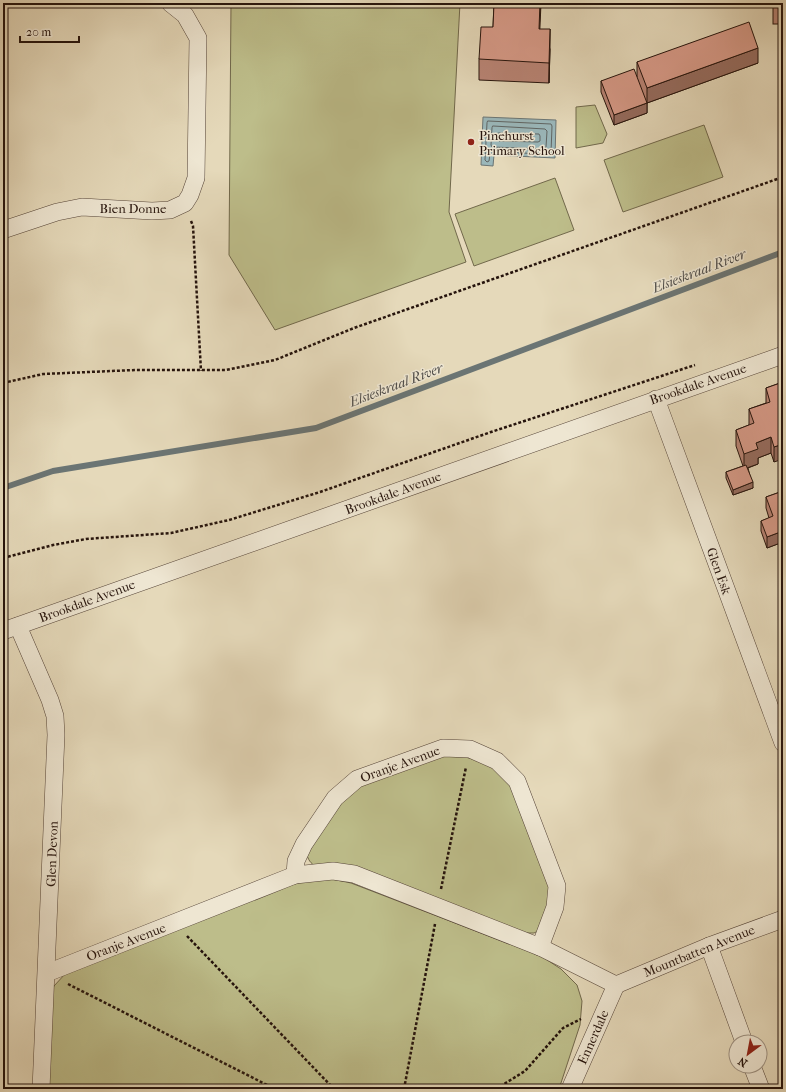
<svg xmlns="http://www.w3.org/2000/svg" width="786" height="1092" font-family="'IM FELL French Canon',serif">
  <rect width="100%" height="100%" fill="#e5d9ba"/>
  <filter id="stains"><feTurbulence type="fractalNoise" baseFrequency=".005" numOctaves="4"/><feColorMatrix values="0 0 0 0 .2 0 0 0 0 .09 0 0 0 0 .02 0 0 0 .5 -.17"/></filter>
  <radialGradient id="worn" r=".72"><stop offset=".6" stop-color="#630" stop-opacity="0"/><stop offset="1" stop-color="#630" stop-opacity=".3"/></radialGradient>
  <g fill="#bdbd8a" stroke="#71684b">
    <polygon points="231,3 460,3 449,212 466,262 275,330 229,255"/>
    <polygon points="595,105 607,134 603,143 576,148 576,107"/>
    <polygon points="704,125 723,177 623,212 604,160"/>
    <polygon points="555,178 574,230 474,266 455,214"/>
    <path d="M439,756L465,757L477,760L490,765L509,781L552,887L540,930L534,933H524L318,868C312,864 309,862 307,855L346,791Z"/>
    <polygon points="327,878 351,883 541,956 561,969 577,985 582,1001 580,1025 559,1089 44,1089 48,1000 54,986 66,973 285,887 309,880"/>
  </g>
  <polygon fill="#9ab7ba" stroke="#6b7574" points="483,117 556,120 555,158 494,155 493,166 481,165"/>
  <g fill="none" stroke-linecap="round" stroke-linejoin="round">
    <g stroke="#606563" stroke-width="1">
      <polygon points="488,121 551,124 552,126 551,153 549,154 494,152 490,154 489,161 487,162 485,160 487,123"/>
      <polygon points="493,126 545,129 547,131 546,147 544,149 492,147 491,145 492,128"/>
      <polygon points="499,133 539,134 540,136 540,141 538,142 499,141 497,139 497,134"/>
    </g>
    <polyline stroke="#6b7574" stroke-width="6" points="3,488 53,471 316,428 783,252"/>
    <defs>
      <g id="minor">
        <polyline points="3,230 57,212 82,207 152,211 170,210 185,203 190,195 196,178 198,38 185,15 170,3"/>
        <polyline points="656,399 783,743"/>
        <polyline points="18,626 50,700 55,716 56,735 41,1089"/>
        <polyline points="3,631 783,355"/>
        <polyline points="295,875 296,861 304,844 335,798 357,779 443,748 470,749 497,761 517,781 557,886 555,907 540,947"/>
        <polyline points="709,946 744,1042"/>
        <polyline points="47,973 295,875 333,871 354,874 540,947 616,985"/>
        <polyline points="616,985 709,946 783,919"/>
        <polyline points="752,1066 761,1089"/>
        <polyline points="570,1089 616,985"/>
      </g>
    </defs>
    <use href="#minor" stroke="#554438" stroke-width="18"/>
    <g stroke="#25130c" stroke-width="2.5" stroke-dasharray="3 2" stroke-linecap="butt">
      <polyline points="191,221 193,226 201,371"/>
      <polyline points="3,383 43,374 135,370 226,370 275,360 354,328 783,177"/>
      <polyline points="3,558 53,545 86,539 171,533 229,520 320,492 491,432 695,365"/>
      <polyline points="441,889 466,767"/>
      <polyline points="187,936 334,1089"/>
      <polyline points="68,984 275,1089"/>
      <polyline points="404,1089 435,924"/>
      <polyline points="496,1089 525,1071 563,1028 581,1019"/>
    </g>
    <use href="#minor" stroke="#eee6d2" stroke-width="17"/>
  </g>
  <g fill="#b98475" stroke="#25130c">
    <polygon points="494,3 541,3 539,29 550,49 549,83 479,80 479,59 493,27"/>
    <rect x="773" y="3" width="10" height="21"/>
    <polygon points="637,62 758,63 647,103 647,113 614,125 601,92 601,81 637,77"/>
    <polygon points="783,382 774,462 771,453 758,458 758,464 748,468 753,488 733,495 726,478 726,472 743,466 736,446 736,430 749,425 749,409 766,403 766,388"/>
    <polygon points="783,479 783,542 767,548 761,531 761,521 769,518 766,508 766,497 783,491 780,485 780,480"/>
  </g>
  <g fill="#966c5f" stroke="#25130c">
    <polygon points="540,3 541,3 539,49 539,29"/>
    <polygon points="550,29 550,49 549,83 549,63"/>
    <polygon points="758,48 758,63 647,103 647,88"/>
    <polygon points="647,103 647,113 614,125 614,115"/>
    <polygon points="771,437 771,453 758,458 758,464 744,469 744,454 756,443"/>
    <polygon points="783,444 783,459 774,462 774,447"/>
    <polygon points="753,482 753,488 733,495 733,490"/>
    <polygon points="783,531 783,542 767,548 767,537"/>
  </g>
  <g fill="#d79a88" stroke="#25130c">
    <polygon points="494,3 540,3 539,29 550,29 549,63 479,59 481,27 493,27"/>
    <polygon points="773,3 783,3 783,4"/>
    <polygon points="749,22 758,48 647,88 637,62"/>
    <polygon points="634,69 647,103 614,115 601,81"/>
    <polygon points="783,382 783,444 774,447 771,437 756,443 758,449 744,454 736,430 754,423 749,409 770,402 766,388"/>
    <polygon points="746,465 753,482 733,490 726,472"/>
    <polygon points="783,479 783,486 780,480"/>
    <polygon points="783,491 783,531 767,537 761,521 773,516 766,497"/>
  </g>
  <circle fill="#8f2418" stroke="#eee6d2" stroke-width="1.5" cx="471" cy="142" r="4"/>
  <g text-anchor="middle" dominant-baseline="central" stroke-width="3" stroke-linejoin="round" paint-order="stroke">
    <g font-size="13" fill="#25130c" stroke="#eee6d2" text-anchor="start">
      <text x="479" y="135">Pinehurst<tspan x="479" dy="15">Primary School</tspan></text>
    </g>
    <g font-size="13" fill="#25130c" stroke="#eee6d2">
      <text x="133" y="208">Bien Donne</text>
      <text transform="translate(698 384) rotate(-19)">Brookdale Avenue</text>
      <text transform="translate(393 493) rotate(-20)">Brookdale Avenue</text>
      <text transform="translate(719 571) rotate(70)">Glen Esk</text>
      <text transform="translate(87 601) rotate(-20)">Brookdale Avenue</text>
      <text transform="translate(400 764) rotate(-20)">Oranje Avenue</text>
      <text transform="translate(52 854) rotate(-88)">Glen Devon</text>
      <text transform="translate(126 942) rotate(-21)">Oranje Avenue</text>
      <text transform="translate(699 951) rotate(-22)">Mountbatten Avenue</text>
      <text transform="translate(593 1037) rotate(-66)">Ennerdale</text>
    </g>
    <g font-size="14" font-style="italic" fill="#4e4c49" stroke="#eee6d2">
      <text transform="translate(699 271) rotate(-21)">Elsieskraal River</text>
      <text transform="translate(396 385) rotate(-21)">Elsieskraal River</text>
    </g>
  </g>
  <rect width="786" height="1092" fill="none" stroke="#e5d9ba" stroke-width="16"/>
  <rect x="4" y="4" width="778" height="1084" fill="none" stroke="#25130c" stroke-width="2"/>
  <rect x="8" y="8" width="770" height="1076" fill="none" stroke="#25130c"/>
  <g transform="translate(748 1054) rotate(212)"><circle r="19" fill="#eee6d2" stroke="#9e9283"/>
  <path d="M0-3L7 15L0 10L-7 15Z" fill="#8f2418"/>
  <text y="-6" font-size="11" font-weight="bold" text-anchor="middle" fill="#25130c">N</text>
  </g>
  <path d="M20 36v6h59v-6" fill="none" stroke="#25130c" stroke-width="2"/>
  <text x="26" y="36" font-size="12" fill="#25130c" stroke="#eee6d2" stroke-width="3" paint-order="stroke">20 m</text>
  <rect width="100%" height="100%" filter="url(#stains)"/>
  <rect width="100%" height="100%" fill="url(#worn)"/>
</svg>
